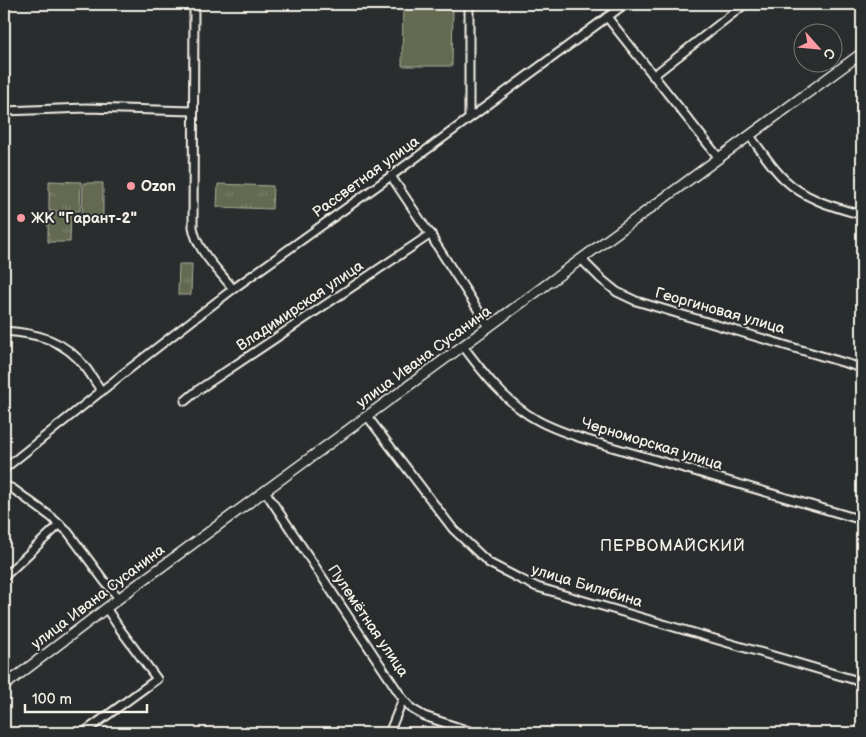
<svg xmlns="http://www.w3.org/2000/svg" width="866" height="737" font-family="'Balsamiq Sans',sans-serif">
  <defs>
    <pattern id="park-tufts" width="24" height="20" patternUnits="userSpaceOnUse" patternTransform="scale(1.25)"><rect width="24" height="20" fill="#646b51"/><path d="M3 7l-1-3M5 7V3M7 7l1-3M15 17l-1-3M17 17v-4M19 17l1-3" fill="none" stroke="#7b816a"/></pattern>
  </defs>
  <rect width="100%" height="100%" fill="#2a2d2e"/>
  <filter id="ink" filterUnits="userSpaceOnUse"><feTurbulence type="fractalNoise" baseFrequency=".02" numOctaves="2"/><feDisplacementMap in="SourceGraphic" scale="10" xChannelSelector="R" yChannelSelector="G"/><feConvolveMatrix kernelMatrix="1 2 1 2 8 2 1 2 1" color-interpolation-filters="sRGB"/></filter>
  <g filter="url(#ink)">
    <g fill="#646b51" stroke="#acae9c">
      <polygon points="403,4 453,4 452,66 402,66"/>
      <polygon points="83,183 103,183 103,216 82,216"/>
    </g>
    <g fill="url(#park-tufts)" stroke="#acae9c">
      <polygon points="49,181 81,182 80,211 49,211"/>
      <polygon points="218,184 273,186 272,209 217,207"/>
      <polygon points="48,213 71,213 70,242 48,242"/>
      <polygon points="179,264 192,264 191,295 178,295"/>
    </g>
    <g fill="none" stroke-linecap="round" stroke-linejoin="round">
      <defs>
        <g id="minor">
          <path d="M194,4L193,227C197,252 219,270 233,289"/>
          <polyline points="469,4 469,118"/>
          <polyline points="607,17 719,158"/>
          <polyline points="653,76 745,4"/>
          <polyline points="4,111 86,108 193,111"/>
          <path d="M750,136C760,149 772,168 784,179C806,200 834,207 862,215"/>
          <polyline points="391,176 427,230 431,234 434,241 489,327"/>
          <polyline points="581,259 601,279 617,292 636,301 862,368"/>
          <path d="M4,331C37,333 65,340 86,368C92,376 96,384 102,391"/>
          <path d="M463,346C484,374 506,403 537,420C551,428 566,433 581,438L862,520"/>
          <polyline points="185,401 198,390 431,234"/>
          <polyline points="367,416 453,529 489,563 518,578 537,587 862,682"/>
          <polyline points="4,469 124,373 233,289 391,176 625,4"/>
          <polyline points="4,485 13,489 50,516 68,532 105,582 119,598"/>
          <polyline points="265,491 403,699 412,709 424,716 475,733"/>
          <polyline points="4,577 60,524"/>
          <polyline points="83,733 157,679 120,629 106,608"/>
          <polyline points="389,733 403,699"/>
        </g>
        <polyline id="tertiary" points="4,686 134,587 862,53"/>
      </defs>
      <use href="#minor" stroke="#f4f1e8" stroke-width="11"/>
      <use href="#tertiary" stroke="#f4f1e8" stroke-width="12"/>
      <use href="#minor" stroke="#2a2d2e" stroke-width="7"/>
      <use href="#tertiary" stroke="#2a2d2e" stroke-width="9"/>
    </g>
  </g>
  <g fill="#ff9aa2" stroke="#2a2d2e" stroke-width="2">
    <circle cx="131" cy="186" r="5"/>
    <circle cx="21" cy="218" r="5"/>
  </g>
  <g text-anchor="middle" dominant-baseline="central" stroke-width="4" stroke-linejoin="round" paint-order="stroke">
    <g font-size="15" fill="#f4f1e8" stroke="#2a2d2e">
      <text transform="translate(366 177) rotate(-36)">Рассветная улица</text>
      <text transform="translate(300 306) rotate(-34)">Владимирская улица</text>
      <text transform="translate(720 311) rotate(16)">Георгиновая улица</text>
      <text transform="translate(424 357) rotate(-36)">улица Ивана Сусанина</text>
      <text transform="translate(652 444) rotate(17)">Черноморская улица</text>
      <text transform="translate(587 586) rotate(17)">улица Билибина</text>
      <text transform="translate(98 597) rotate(-37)">улица Ивана Сусанина</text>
      <text transform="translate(368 621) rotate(56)">Пулемётная улица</text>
    </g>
    <g font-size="15" font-weight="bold" fill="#f4f1e8" stroke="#2a2d2e" text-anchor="start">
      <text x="141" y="186">Ozon</text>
      <text x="31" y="218">ЖК "Гарант-2"</text>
    </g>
    <g font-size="16" letter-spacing="1" fill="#f4f1e8" stroke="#2a2d2e">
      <text x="673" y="546">ПЕРВОМАЙСКИЙ</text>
    </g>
  </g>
  <rect width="866" height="737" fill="none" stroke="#2a2d2e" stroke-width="20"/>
  <rect x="10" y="10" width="846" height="717" fill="none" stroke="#f4f1e8" stroke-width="2" filter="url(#ink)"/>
  <g transform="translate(818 48) rotate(117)"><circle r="24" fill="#2a2d2e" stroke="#7b7b78"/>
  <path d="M0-4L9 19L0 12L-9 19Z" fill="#ff9aa2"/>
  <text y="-8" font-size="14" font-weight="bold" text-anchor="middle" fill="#f4f1e8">С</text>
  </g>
  <path d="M25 704v8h122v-8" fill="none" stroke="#f4f1e8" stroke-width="2.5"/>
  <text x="32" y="704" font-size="15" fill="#f4f1e8" stroke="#2a2d2e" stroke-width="4" paint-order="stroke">100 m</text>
</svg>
